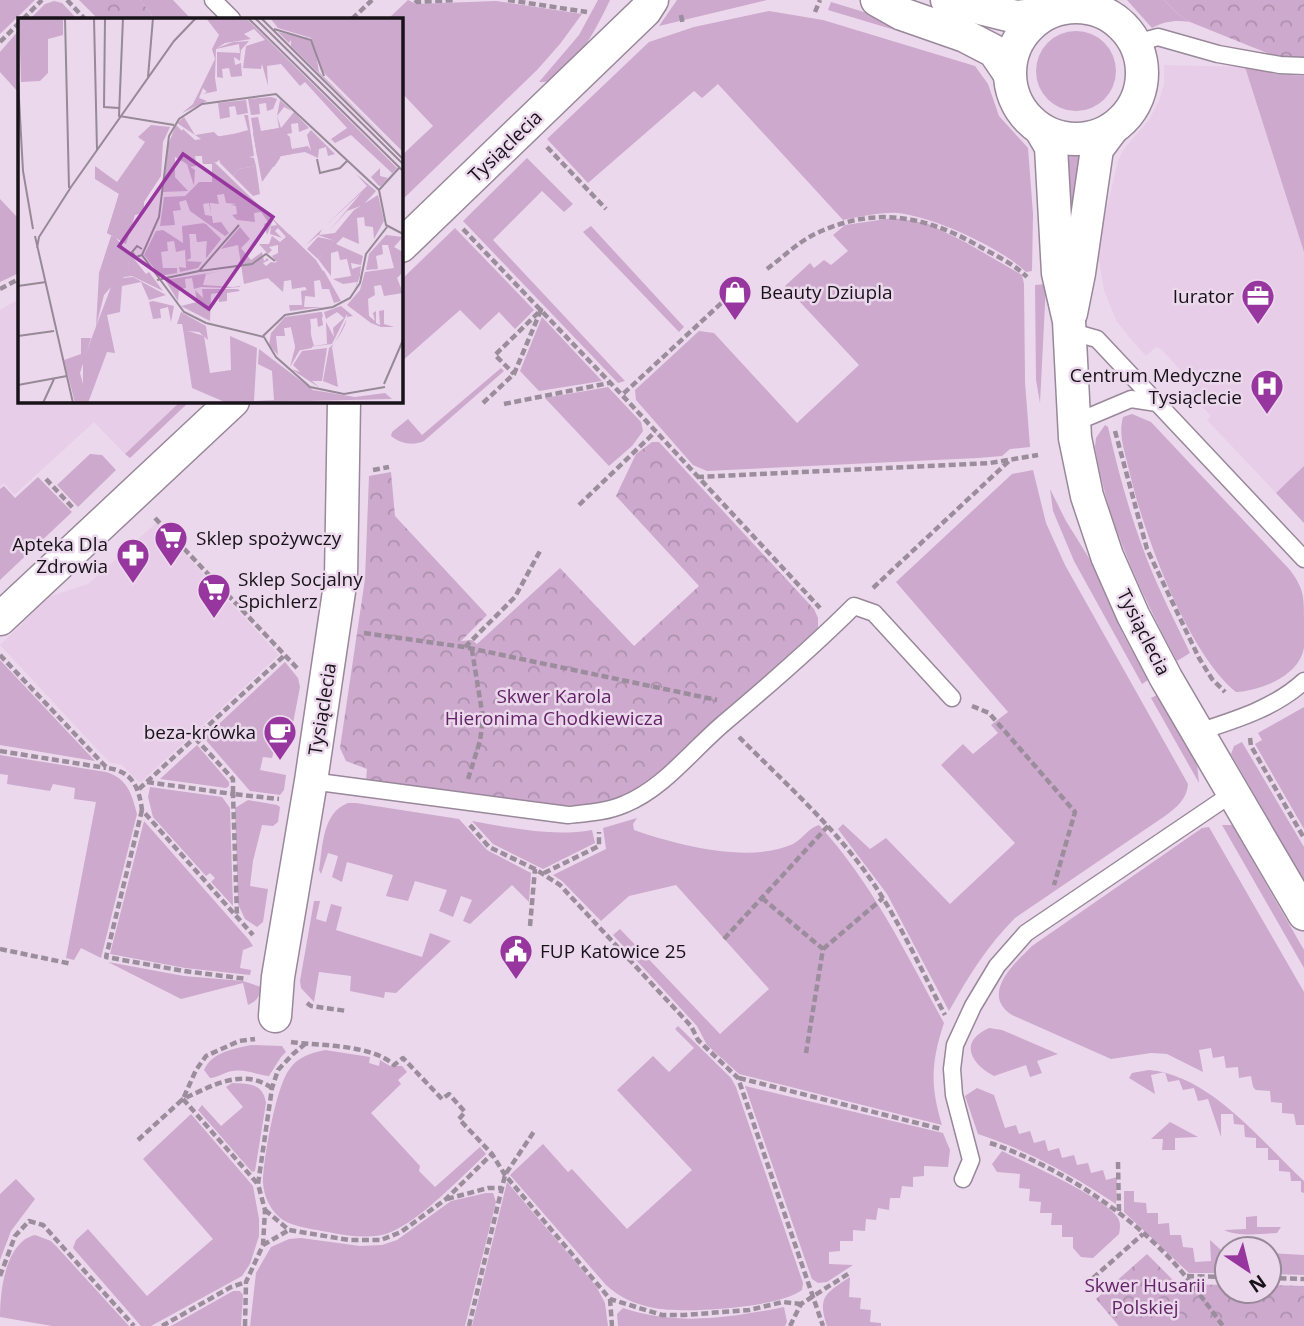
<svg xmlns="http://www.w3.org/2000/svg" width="1304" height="1326" font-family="'Open Sans',sans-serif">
  <defs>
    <pattern id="forest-crowns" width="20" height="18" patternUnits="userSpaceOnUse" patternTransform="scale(1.75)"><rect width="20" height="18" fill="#cca9cd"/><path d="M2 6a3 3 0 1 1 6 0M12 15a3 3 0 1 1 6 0" fill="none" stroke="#ae90af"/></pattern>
  </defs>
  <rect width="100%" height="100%" fill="#ecd8ec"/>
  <g fill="#e7cde7">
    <polygon points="1164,65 1245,67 1304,252 1304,466 1276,493 1207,420 1211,416 1190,394 1196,387 1162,350 1156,347 1146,356 1129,337 1116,320 1104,290 1098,254 1099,240 1118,161 1123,150 1149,120 1159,101 1164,84"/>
    <polygon points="19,299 19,401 181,401 125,454 94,422 14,495 4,483 0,487 0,310"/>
    <polygon points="156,523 279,655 140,783 122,765 109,762 0,645 49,597 88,584"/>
  </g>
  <g fill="#cca9cd">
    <polygon points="0,0 35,0 0,34"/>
    <polygon points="140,0 173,0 191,19 146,19 152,15"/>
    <polygon points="408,0 416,4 496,1 582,14 560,44 537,70 401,201 401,156 433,126 401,92 401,19 388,19"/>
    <path d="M598,0H610C599,23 578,65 555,79C551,82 544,82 539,82L579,35Z"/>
    <polygon points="677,0 767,0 659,26"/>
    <path d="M1127,0H1164L1178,14L1190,22C1176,20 1165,21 1152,28Z"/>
    <polygon points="54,1 62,3 77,19 30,19 45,4"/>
    <polygon points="831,2 887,19 925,39 828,10"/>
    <path d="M769,11L823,20L975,66L988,84L999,116L1028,148L1033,214L1032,271L1026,272C1000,247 934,217 898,213C880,212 860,217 843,220L718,84L702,98L694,91L588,183L547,139L649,42L694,27Z"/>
    <polygon points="19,30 19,93 0,72 0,52"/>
    <circle cx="1076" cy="71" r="40"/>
    <polygon points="1245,67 1276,74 1304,76 1304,252"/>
    <polygon points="1066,150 1083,150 1074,216 1070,215"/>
    <polygon points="527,158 573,204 564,212 542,191 493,240 625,381 618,383 463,221"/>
    <polygon points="0,199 16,216 19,214 19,273 0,282"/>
    <polygon points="893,218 926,223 965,242 1022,275 1024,284 1025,382 1030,447 1010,449 1002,456 978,458 707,471 693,465 636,400 635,390 699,331 714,333 797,423 859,365 785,286 810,263 814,268 824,260 831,265 848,251 833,235 845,225"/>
    <polygon points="591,226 684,327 679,332 583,232"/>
    <polygon points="455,228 534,310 515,329 499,312 480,330 460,310 401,362 401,280"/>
    <polygon points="1046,284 1040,403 1036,380 1035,285"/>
    <polygon points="542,317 602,381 539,391 520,371"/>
    <path d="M501,368L504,371L424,441C413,446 401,444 391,436L392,432L408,419L422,435Z"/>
    <polygon points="608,387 641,422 643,431 632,446 609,466 545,398"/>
    <polygon points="181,401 190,401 130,458 125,454"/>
    <path d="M1132,414L1151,422L1290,570C1304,589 1304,596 1304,620C1304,629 1304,639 1304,647C1300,676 1260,691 1236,692C1187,652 1143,532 1129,470C1125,452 1118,435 1123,417Z"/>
    <path d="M1105,425L1108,427C1117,466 1127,505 1141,543C1154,581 1173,617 1190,653L1177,661C1141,593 1107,523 1095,447L1096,438Z"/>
    <polygon points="90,454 102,455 116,470 78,507 57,485"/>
    <polygon points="1304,466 1304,523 1276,493"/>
    <path d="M1033,470L1046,523L1065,565L1188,784C1187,799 1177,807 1165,816L1015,918C987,946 968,977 949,1011L887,894L838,829L843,824L870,849L886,838L950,904L1015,843L941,765L963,744L973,754L998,733L991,725L1008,712L896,582L1012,474Z"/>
    <polygon points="38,477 72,512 0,580 0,489 4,486 15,498"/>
    <polygon points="1050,489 1066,521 1092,563 1123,634 1148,680 1142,684 1074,561 1053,511"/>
    <polygon points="0,660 95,761 0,745"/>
    <polygon points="285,662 298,678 300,687 288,749 275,747 272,758 263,757 260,770 286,775 284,790 280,795 250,791 204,738"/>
    <polygon points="1157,695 1197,764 1199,783 1151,698"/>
    <polygon points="1304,707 1304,829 1255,744 1262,740 1258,733"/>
    <polygon points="1242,742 1304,847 1304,881 1231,754 1234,746"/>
    <polygon points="197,745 229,782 229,786 226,788 160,779"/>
    <path d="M0,755L106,772C127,778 132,794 137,814L101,958L81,948L74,960L66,958L96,802L74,799L75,788L53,784L50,791L7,784L8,775L0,774Z"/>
    <polygon points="150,787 222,797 230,808 233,906 211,882 215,878 210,873 206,876 153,817 148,797"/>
    <polygon points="248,800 277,805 280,807 278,822 273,826 262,825 253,861 250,886 268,889 263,922 257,927 245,919 238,904 235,808"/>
    <path d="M348,803H356L459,819L487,850L531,873L529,902L512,885L470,924L463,921L472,900L461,896L453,917L439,911L447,890L415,881L408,901L386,896L393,875L347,862L342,882L332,877L338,856L328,853L321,874L319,870C323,846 322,813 348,803Z"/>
    <path d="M637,818L633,824L634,830C677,845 749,864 793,844C803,839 808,828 819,825C873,884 906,954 944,1023C931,1062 930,1086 942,1125L739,1074L707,1045L697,1026L613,935L620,929L720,1034L769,989L676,885L629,896L601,921L562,881L553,875L606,849L603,828Z"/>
    <polygon points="144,821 249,940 253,946 243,950 240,968 251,970 250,975 185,968 110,954"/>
    <path d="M472,821C512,828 552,837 592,830L595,843L543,869L493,844Z"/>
    <polygon points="1222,825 1232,825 1304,950 1304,968"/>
    <path d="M1209,827L1304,992V1125H1296L1294,1114L1282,1113V1103L1271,1102L1270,1091L1256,1090L1253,1087L1251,1076L1239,1078L1238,1067L1226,1068L1224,1056L1213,1058L1211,1048L1199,1050L1203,1072L1167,1054L1151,1053L1111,1059L1012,1015C980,994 1014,964 1032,946L1202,828Z"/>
    <polygon points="314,901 320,901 316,919 326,922 331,904 342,907 336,930 422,957 430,933 451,941 396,993 385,992 384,998 350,991 351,976 319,972 314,1002 301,988 300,981"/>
    <path d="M108,962L184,976L243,981L261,987C260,996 257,1001 248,1005L243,983L181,999Z"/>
    <path d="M678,1026L731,1078L736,1087L803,1283L802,1290C779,1308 683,1314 654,1308C635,1304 620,1298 606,1285L510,1175L543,1144L568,1172L572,1169L627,1229L692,1170L617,1090L653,1056L669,1072L694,1048L675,1029Z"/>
    <path d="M989,1028L1002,1030L1058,1054L1037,1061L1042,1073L1030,1077L1026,1065L994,1076C971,1064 958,1042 989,1028Z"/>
    <path d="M251,1045L282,1046L286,1052L281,1057L269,1076C257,1075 246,1069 233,1071C224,1072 217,1078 210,1078L204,1070C212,1052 233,1049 251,1045Z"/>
    <path d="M325,1050L370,1057L369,1063L379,1066L380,1060L390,1066H402L407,1072L398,1080L401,1084L371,1113L420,1166L419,1171L435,1187L480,1147L486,1154C461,1177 422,1219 391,1232C373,1240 348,1236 328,1232C313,1229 289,1227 278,1216C269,1207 264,1196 263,1183C263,1160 276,1087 289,1070C297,1057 311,1053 325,1050Z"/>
    <path d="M1149,1070C1210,1075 1262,1142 1304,1181V1193L1301,1192V1181H1291L1290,1172L1279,1171V1160H1268V1148H1256V1138L1245,1137L1244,1125L1234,1124L1233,1114H1221V1137L1208,1099L1198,1101L1194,1088L1183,1090L1179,1080L1168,1082L1165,1072L1151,1075L1155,1094L1129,1078L1132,1073Z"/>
    <path d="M232,1083C249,1084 263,1083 266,1103L255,1171L252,1172L198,1110L202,1105L221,1126L243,1107L226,1087Z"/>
    <polygon points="745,1086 943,1133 950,1150 948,1167 924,1166 924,1176 913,1177 913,1187 902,1186 900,1198 890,1198 889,1210 878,1208 876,1220 866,1219 865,1231 853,1230 853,1241 840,1241 840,1251 829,1252 829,1264 853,1265 827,1282 818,1283 812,1279 808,1268"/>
    <path d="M977,1088L994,1095L1005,1128L1016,1125L1019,1134L1030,1131L1034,1143L1045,1140L1048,1151L1059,1148L1062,1158L1074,1155L1077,1165L1088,1163L1091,1173L1103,1170L1106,1180L1117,1177L1116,1204C1073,1175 1027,1150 978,1134L965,1096Z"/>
    <polygon points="191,1114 253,1186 259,1219 259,1236 250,1264 242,1276 151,1326 141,1326 73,1248 76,1240 88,1229 147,1296 213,1239 143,1159"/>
    <polygon points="1170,1122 1198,1137 1175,1138 1175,1150 1162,1150 1163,1139 1151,1139"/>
    <path d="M1002,1151C1026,1163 1106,1198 1118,1218C1121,1223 1120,1229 1119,1234L1093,1258L1081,1257L1073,1248V1237H1062V1225H1051L1052,1213H1040L1041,1202L1029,1201L1030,1189L1019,1188L1020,1174L997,1172L992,1164Z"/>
    <polygon points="16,1179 35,1199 11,1231 0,1260 0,1194"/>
    <polygon points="507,1182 596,1286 605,1303 608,1326 472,1326"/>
    <polygon points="1124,1191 1134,1191 1134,1202 1146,1203 1147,1213 1158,1213 1158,1224 1169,1223 1170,1235 1181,1235 1183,1247 1193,1248 1195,1262 1211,1261 1210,1240 1221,1250 1227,1250 1227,1273 1189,1273 1124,1212"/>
    <polygon points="486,1193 493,1193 496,1202 465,1326 250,1326 256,1273 271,1247 289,1239 301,1238 360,1246 382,1245 397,1240 451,1201"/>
    <path d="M1257,1216V1227H1281L1277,1233C1260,1234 1239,1237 1224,1230L1246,1229V1217Z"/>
    <path d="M35,1235L51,1241L57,1247L129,1326H52L0,1317C0,1292 5,1242 35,1235Z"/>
    <polygon points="1269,1253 1304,1255 1304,1275 1269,1274"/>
    <path d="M850,1277L849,1297L861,1298L860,1309L871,1310L870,1322L881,1323V1326H827C817,1296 826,1293 850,1277Z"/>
    <polygon points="233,1291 240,1291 243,1295 241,1326 171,1326"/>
    <path d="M784,1307L787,1322L785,1326H618L617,1314L623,1308C678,1326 729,1318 784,1307Z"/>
  </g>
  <g fill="url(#forest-crowns)">
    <polygon points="79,0 140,0 152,15 146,19 98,19"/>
    <polygon points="1164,0 1304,0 1304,61 1282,59 1190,22 1178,14"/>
    <polygon points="652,442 659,442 814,609 818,618 818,628 646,784 626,796 601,805 550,806 366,781 367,769 346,761 340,748 365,579 369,476 391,472 395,516 487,615 461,641 472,640 477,644 560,568 634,646 699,586 616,496 636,454"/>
    <polygon points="1147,1254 1177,1284 1227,1285 1227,1291 1269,1291 1269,1285 1304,1286 1304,1326 1119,1326 1096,1299"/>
  </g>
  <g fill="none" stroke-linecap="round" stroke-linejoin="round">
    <defs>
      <g id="lane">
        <polyline points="213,0 232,19"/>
        <polyline points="1136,43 1158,37 1218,54 1280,65 1304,66"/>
        <polyline points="1069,331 1097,339 1304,559"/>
        <polyline points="1074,423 1131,399 1157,403"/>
        <path d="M1198,732C1235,720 1275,708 1304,681"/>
        <path d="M311,781L568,815C588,813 607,812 625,804C664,788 692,750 724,723C769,685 813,647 854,606L874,613L952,698"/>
        <polyline points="963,1179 971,1160 954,1095 952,1069 955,1045 973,1006 997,966 1026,933 1233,793"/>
      </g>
      <g id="street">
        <polyline points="877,0 902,14 965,36 994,51 1009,73"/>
        <polyline points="947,0 1016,17 1044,14"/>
        <circle cx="1076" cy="73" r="66"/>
        <polyline points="1041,130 1051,147 1058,273 1069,321 1075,438 1087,496 1107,556 1133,615 1166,678 1304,914"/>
        <polyline points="401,246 645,11 652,0"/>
        <polyline points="1071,313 1079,273 1097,149 1112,129"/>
        <polyline points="0,619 233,401"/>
        <polyline points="275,1016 278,977 311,781 341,578 344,401"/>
      </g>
    </defs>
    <use href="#lane" stroke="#99879a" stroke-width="19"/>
    <use href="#street" stroke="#99879a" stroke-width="35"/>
    <g stroke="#9c8d9d" stroke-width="4.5" stroke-dasharray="7 3.5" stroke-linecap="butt">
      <polyline points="67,0 85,19"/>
      <polyline points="415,0 417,2 456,0"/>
      <polyline points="508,0 587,12"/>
      <polyline points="815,12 820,0"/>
      <polyline points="681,15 683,25"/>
      <polyline points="23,19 42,0"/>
      <polyline points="352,19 372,0"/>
      <polyline points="0,42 19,23"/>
      <polyline points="547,147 606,209"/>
      <polyline points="463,229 622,395"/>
      <path d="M767,269C782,258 798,242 815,234C873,206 923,215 977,245C994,255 1013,263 1027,277"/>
      <polyline points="0,289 19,279"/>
      <polyline points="729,296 622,395 820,608"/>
      <polyline points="483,403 514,374 541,310 495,355 514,374"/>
      <polyline points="504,404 609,383"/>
      <polyline points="1115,431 1147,549 1199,658 1212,679 1225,692"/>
      <polyline points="373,470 389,467"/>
      <polyline points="697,477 990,463 1038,455"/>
      <polyline points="46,479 73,508"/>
      <polyline points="579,505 655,432"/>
      <polyline points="155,518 297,668"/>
      <polyline points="873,588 1010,460"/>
      <polyline points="364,633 464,647 717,700"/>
      <polyline points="465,647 515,597 540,551"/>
      <path d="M0,655L107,768C132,771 139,787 142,810L253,935"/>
      <polyline points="972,706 989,713 1075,812 1054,885"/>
      <path d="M739,737C778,776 820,814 854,857C892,904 917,962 945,1015"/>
      <polyline points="195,738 233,779 233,794 279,799"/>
      <polyline points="1250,738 1251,746 1304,838"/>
      <polyline points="0,751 106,768"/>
      <polyline points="468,779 480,741 483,718 472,650"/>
      <polyline points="147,782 233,794 237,916"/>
      <polyline points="139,789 285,655"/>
      <polyline points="142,810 106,957 184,971 247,979"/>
      <polyline points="470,825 489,847 535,869 560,885 691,1026 698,1040 738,1078 823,1326"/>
      <polyline points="544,873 599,846 599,832"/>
      <polyline points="762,898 823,949 806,1053"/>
      <polyline points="530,926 535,869"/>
      <polyline points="724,939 828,826"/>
      <polyline points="0,949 72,964"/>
      <polyline points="823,949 883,898"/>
      <polyline points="307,1003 311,1006 347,1011"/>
      <path d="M291,1042C321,1046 371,1044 394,1065L403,1058L442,1099L449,1094L465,1112L459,1119L492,1154L505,1175L610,1299L662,1315H684L749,1310L783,1302L801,1304"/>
      <polyline points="739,1078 941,1129"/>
      <polyline points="138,1140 183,1099 196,1070 206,1056 239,1041 255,1039"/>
      <path d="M990,1143C1062,1167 1139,1219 1187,1278C1200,1294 1211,1310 1223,1326"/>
      <polyline points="1118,1162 1119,1212"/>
      <path d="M257,1183L183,1099C212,1086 242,1067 272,1088"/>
      <polyline points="447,1199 488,1188 502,1188"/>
      <polyline points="265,1210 289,1230 349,1240 381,1240 401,1232 446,1199 492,1154"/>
      <polyline points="263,1245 289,1230"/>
      <polyline points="0,1276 15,1236 29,1221 43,1225 134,1326"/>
      <polyline points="1187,1276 1227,1277"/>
      <polyline points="1269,1278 1304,1279"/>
      <polyline points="1085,1285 1143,1234"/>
      <polyline points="610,1299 612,1326"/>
      <polyline points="162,1326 231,1287 246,1282"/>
      <polyline points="245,1326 246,1282 263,1245 265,1210 258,1184 272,1088 278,1070 293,1054 305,1044"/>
      <polyline points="469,1326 505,1175 535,1130"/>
      <polyline points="790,1326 801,1304 851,1272"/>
    </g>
    <use href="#lane" stroke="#fff" stroke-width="16"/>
    <use href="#street" stroke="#fff" stroke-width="32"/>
  </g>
  <defs>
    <symbol id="shop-pin" viewBox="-11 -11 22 30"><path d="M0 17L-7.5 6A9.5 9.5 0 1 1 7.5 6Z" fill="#97369e" stroke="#ecd8ec"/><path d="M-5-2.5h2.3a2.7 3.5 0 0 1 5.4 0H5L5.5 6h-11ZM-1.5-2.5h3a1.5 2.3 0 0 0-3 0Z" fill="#fff"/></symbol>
    <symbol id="office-pin" viewBox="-11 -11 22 30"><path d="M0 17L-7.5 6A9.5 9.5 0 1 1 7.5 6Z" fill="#97369e" stroke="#ecd8ec"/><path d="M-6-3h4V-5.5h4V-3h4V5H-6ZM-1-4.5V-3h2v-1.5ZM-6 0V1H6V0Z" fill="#fff"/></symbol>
    <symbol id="hospital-pin" viewBox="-11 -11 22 30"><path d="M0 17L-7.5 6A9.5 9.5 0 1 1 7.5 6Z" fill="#97369e" stroke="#ecd8ec"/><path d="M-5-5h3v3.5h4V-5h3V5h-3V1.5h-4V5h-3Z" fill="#fff"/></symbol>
    <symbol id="supermarket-pin" viewBox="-11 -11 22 30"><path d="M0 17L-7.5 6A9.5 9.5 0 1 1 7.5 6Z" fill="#97369e" stroke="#ecd8ec"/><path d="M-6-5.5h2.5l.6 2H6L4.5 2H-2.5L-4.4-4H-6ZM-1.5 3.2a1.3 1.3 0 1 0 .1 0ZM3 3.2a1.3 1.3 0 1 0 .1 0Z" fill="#fff"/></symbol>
    <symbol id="pharmacy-pin" viewBox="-11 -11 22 30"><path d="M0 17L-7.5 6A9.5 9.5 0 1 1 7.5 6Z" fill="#97369e" stroke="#ecd8ec"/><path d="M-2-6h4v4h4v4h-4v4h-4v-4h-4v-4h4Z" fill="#fff"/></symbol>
    <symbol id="cafe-pin" viewBox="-11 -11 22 30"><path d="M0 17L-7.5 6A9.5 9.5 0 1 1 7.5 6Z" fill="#97369e" stroke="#ecd8ec"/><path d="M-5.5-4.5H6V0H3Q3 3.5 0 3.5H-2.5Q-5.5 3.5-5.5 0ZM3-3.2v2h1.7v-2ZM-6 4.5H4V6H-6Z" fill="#fff"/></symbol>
    <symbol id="civic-pin" viewBox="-11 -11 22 30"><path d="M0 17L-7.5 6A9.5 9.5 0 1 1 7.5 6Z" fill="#97369e" stroke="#ecd8ec"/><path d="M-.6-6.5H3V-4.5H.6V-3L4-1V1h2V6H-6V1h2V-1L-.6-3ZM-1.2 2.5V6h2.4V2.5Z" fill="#fff"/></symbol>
  </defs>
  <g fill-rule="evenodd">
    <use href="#shop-pin" x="716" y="273" width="38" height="52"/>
    <use href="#office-pin" x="1239" y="277" width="38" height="52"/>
    <use href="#hospital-pin" x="1248" y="367" width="38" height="52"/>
    <use href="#supermarket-pin" x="152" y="519" width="38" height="52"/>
    <use href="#pharmacy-pin" x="114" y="536" width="38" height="52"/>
    <use href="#supermarket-pin" x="195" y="571" width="38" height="52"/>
    <use href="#cafe-pin" x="261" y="713" width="38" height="52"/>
    <use href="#civic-pin" x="497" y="932" width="38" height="52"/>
  </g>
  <g text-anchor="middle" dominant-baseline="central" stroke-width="5" stroke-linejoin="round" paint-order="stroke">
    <g font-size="19" fill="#181219" stroke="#ecd8ec">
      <text transform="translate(505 146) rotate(-44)">Tysiąclecia</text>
      <text transform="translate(1144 632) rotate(63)">Tysiąclecia</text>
      <text transform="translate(322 709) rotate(-81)">Tysiąclecia</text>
    </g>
    <g font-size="19" fill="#181219" stroke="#ecd8ec" text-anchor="start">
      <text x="760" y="292">Beauty Dziupla</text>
      <text x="1234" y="296" text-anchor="end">Iurator</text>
      <text x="1242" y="375" text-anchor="end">Centrum Medyczne<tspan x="1242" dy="22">Tysiąclecie</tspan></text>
      <text x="196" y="538">Sklep spożywczy</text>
      <text x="108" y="544" text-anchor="end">Apteka Dla<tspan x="108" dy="22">Zdrowia</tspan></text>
      <text x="238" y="579">Sklep Socjalny<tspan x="238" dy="22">Spichlerz</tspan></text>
      <text x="256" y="732" text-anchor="end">beza-krówka</text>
      <text x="540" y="951">FUP Katowice 25</text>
    </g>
    <g font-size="19" fill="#622466" stroke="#ecd8ec">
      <text x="554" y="696">Skwer Karola<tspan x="554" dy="22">Hieronima Chodkiewicza</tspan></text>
      <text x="1145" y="1285">Skwer Husarii<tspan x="1145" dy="22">Polskiej</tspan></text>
    </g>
  </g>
  <g transform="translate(18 18)">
    <rect width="385" height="385" fill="#ecd8ec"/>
    <path d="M1,0H45V17L30,21V55L22,63L3,64ZM188,0H228L379,150L363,168H361L353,159L362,150V158L370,160L374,155L333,117L317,125L313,121L329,110L287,64L282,68L263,46L249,48L250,68L244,46L243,51L225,50L228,28L247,22L236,11L226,16L233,21L207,25L199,30L215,24L231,23L223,32L222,43L216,39L217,47L223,45L224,58L213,59L211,50L204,51L205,60L199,59V34L222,35L221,26L198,31L197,60L199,73L185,76L189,74L185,70L181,80L189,83L164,95L175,86L197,41L194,31L201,17ZM260,14L290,20L297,29L301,54L385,138L273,28V22L271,25ZM253,79L259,81L255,91L249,93L248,85L241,86L242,96L233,97L230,81ZM228,82L230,95L219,97L217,88L211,89L212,99L202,101L200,85ZM262,82L274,93L266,89L259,98L263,110L276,94L291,110L281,114L280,105L273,106L274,115L269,116L274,131L290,128L293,133L289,117L293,112L317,136L310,138L308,129L301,131L300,140L287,134L250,140H262L256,149L239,138L233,100L240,99L243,113L261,110L259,98ZM226,97H230L236,138L231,139L236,140L238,148L221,151L215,158L202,145L199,133V142L183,121L159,105L166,99L177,117L196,114L202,120L230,112ZM133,107L152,109L145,124L143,158L126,184V195L117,197L108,226L89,215L101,176L77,161V148L99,164L127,124L120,119ZM158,107L285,230L276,242L258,243L254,238L260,235V227L251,229L254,232L250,236L241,226H251L254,218L262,224L268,219L260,210L257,213L264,220L252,216L253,208L259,207L255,202L249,217L246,206L250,204L243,194L236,195L237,204L219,202L214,197L219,196L218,188L213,187L218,186L208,185L206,176L199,177L201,186L192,185L193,196L191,185L185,186L187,197L194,198L195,205L203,204L211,215L207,218L172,193L168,182L161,184L163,192L155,193L157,207L142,208L146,179L167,178L181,164H194V146H185L184,138H177L178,148H171L177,152L176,168L169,146L157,139V159L170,173L145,174L150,127ZM338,156L358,173L345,187L329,193L311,213L344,174L306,209L349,168ZM360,177L366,203L356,221L355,209L347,208L346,199L339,200L341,226L325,219L318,226L345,238L343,247L333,245L334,251L343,248L342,258L336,273L339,264L325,266L315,261L333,258L329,241L322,242L320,233L313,235V258L300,241L317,223L300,217L287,228L304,211L301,217L317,215L336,192ZM186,205L203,221L188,240L189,222L179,224L178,216H171L173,240L168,243L184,244L180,250L162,254L161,249L168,250L167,232L158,234L156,223L149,224L150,233L143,234L145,250H159V255L142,258L126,237L138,213L145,212L165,225L164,208ZM222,209L232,221L223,230L233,242L244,234L246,243L249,240L251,242L245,245L248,248L253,244L306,253L323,283L316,285L311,271H304L302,262L296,263L297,279L287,278L286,289H305L272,293L271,287H284L283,273L289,272L287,269L274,271L273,262L266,263L265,274L250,260L226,266L220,227L203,231ZM368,217L385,219L376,229L385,234V254L379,260L385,275L366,278L363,267L356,268L357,277L350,281L351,298L357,303L355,295L358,293V305L362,307L361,293L366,292V306L376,309H363L353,305L329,287L342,272L347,254L376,250L370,227H364L365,236L358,238L360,251L348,252L351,236ZM109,232L128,256L131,254L145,273L114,258L105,259L111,252ZM204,253L188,256L185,267L215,269L222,268L223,261L222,269L208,270L183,269L176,271L174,260L167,261L168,270L161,271L160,283L147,262ZM184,271H220L222,273L209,275V283L201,284L200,275L193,276L192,303L163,288L179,284L177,272L185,280ZM323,288L335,298L329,299L327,307L323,315L314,329L320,369L305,363L311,330L316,326L322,315L329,300V296L314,326L283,330L272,349L280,318H275L273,309L266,310L267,318H258L260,337L251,327L253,315L267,299L303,294L305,307L300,309L299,300L292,301L293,311L282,312L292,314L296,328L309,326L308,304L316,319L315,310L326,300L319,294L308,301L306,294ZM163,294L188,308L190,322L181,314L170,313L167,306H159ZM63,320H73L62,355L68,377L65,385H57L46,342L63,336ZM309,330L304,363H294L302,370L273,351L282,354L275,347L284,333Z" fill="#cca9cd"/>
    <path d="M252,0H385V134L303,52L293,20L260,10ZM261,110L272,119L274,136L263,138L244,164L235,115ZM165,111L177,122L228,114L199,144L185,146L184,138H177L178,148L172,149L154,130ZM238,148L242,176L235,178L215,158L221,151ZM101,176L115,185L104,222L97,219L110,234L111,252L105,260L115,259L148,277L131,282L123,264L104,268L102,294L89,297L97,335L89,334L70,385H65V343L93,269L86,277L78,309L81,255L93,218L97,219L89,215ZM188,206L203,221L188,240L189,223L179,224L178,216H171L172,227L167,229L164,209ZM271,216L298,242L308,258L254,264L246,256L259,243L264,231L260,227ZM300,219L318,223L300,241L289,231ZM135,283L156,288L153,304L150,289L142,291L143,300L135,301L131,284ZM304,294L305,299L292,301L294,330L278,333L273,309L266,310L265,302ZM163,298L170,303V313L186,318L192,355L213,352L212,318L239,330L236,383L256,382L254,353L240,346L241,331L295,372L337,379L367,375L374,381L209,385L174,370Z" fill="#cca9cd"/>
    <path fill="none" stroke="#978998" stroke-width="2" d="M47,0L51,170M76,0L79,132M87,0L86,89L101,90M105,0L101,98L156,107M230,0L385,153M237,0L385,146M243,0L385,141M256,11L293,22L306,58M130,59L135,0M0,63L5,153L15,211M299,141L302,155L322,150L330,142M361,172L368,207L385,216M17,218L55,385M19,230L21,219L53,169L156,23L178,0M124,237L141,199L151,118L161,101L184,86L258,76L361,172L381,150M124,237L166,294L188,305L246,319L258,339L292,369L326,376L367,369M124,237L118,239L114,234L119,228L124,231M182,253L234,246L248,236L257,243M139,262L181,253L221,207M0,268L28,264M0,318L36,313M245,318L267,297L315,289L332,280L342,265L348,236L369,209M366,366L385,322M0,367L49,358M25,385L36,361"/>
    <path fill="#97369e" fill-opacity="0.15" stroke="#97369e" stroke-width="3.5" d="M165,136L255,199L191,291L101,228Z"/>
    <rect width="385" height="385" fill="none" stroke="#181219" stroke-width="3.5"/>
  </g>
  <g transform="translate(1248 1270) rotate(145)"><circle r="33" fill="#ecd8ec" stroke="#978998" stroke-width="2"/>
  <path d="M0-5L12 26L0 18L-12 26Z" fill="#97369e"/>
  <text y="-10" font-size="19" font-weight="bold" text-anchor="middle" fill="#181219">N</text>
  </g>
</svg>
